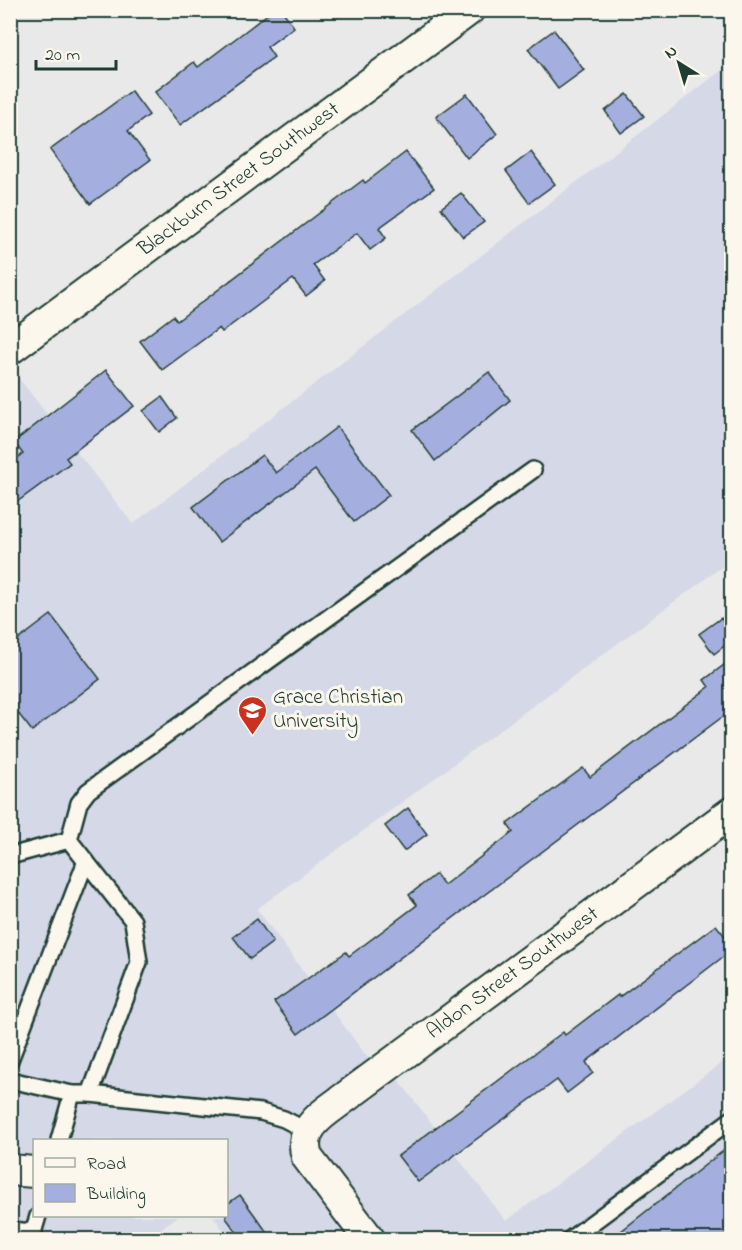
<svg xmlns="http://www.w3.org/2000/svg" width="742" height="1250" font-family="'Indie Flower',sans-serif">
  <rect width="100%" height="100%" fill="#eae9e9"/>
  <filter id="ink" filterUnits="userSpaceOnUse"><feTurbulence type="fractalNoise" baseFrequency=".0167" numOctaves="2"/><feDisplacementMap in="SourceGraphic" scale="12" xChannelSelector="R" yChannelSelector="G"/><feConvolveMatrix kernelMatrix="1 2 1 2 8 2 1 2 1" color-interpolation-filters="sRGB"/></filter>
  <g filter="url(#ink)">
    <polygon fill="#d5d8e6" points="731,63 731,560 257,909 379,1073 388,1066 506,1221 731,1056 731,1239 230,1239 213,1216 226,1216 226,1140 34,1140 34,1216 178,1216 147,1239 11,1239 10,367 133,524"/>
    <g fill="#a5afdf" stroke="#1f3d34" stroke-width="1.5">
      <polygon points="273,10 282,10 294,27 267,47 274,57 180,125 155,92 194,62 198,67"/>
      <polygon points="554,30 584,70 558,89 528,49"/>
      <polygon points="131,91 149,115 128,131 150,160 90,204 50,150"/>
      <polygon points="467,94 497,134 467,158 436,117"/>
      <polygon points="627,94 644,116 621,133 605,111"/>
      <polygon points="406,152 434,188 379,228 386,238 370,250 357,233 313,265 325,281 306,296 293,279 222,332 219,328 162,370 140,341 173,316 177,321 363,180 365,183"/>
      <polygon points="531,152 555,184 529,203 506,171"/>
      <polygon points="461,193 484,222 463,237 441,208"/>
      <polygon points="106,370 134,406 66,458 70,463 10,507 10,463 23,454 14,442"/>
      <polygon points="489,372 510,400 435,461 412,430"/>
      <polygon points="162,397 177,418 159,432 143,411"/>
      <polygon points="337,427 389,495 354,522 315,470 219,542 193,507 262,455 276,473"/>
      <polygon points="51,615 100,679 32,731 10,703 10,646"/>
      <polygon points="721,618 732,632 732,640 714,654 699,634"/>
      <polygon points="732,659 732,716 729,712 298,1034 274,1002 346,952 349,956 417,905 409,895 436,874 444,885 513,832 507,824 583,768 590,777 709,687 704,680"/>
      <polygon points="408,808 427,834 404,851 385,826"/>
      <polygon points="257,919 273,942 250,959 233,937"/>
      <polygon points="716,925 732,945 732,950 586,1062 593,1073 567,1093 557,1080 418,1182 398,1156 563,1032 565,1035 618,995 619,997"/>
      <polygon points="732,1144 732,1239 611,1239"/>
      <polygon points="240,1195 272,1239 242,1239 226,1218 226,1205"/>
    </g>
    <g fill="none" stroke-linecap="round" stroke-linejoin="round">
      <defs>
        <g id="service">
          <polyline points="69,840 133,921 139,962 90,1094"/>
          <polyline points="10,856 69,840 79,803 88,791 533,470"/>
          <polyline points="10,1060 86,861"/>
          <polyline points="10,1080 72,1094 90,1094 261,1112 284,1119 307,1131"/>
          <polyline points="59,1140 72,1094"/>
          <polyline points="10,1230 34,1232"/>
          <polyline points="31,1240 38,1216"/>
          <polyline points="569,1240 732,1119"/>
        </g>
        <g id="minor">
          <path id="s1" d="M10,349L469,10"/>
          <polyline points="10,1170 34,1172"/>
          <path id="s2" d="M370,1240L307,1157C300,1135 312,1122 328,1110L732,812"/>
        </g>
      </defs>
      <use href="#service" stroke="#1f3d34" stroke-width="20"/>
      <use href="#minor" stroke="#1f3d34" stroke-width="34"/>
      <use href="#service" stroke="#fbf7ec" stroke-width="15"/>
      <use href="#minor" stroke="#fbf7ec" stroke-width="30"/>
    </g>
  </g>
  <defs>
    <symbol id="university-pin" viewBox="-11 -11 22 30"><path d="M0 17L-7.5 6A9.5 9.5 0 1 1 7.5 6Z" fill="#c8321e" stroke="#fbf7ec"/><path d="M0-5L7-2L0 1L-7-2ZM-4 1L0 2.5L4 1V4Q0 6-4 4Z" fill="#fff"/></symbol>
  </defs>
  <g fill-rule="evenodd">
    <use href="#university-pin" x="236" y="694" width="33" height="45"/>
  </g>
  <g text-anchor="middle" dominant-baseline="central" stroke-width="6" stroke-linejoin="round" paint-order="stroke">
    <g font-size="21" fill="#1f3d34" stroke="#fbf7ec">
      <text stroke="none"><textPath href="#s1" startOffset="285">Blackburn Street Southwest</textPath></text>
      <text stroke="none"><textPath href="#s2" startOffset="390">Aldon Street Southwest</textPath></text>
    </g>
    <g font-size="21" fill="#1f3d34" stroke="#fbf7ec" text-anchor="start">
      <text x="273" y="698">Grace Christian<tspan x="273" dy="24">University</tspan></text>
    </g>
  </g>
  <rect width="742" height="1250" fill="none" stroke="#fbf7ec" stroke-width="36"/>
  <rect x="18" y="18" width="706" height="1214" fill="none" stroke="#1f3d34" stroke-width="2" filter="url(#ink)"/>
  <rect x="33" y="1139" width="195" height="78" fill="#fbf7ec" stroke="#a3ada2" stroke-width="1.5"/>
  <rect x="45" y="1158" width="30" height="9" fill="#fbf7ec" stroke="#a3ada2" stroke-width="1.5"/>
  <text x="87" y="1169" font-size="18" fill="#1f3d34">Road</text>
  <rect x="45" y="1184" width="30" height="18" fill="#a5afdf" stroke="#a3ada2" stroke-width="1.5"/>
  <text x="87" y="1199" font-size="18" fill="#1f3d34">Building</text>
  <g transform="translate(679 63) rotate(323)" stroke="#fbf7ec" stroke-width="4.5" paint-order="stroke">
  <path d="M0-4.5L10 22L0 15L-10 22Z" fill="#1f3d34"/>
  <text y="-9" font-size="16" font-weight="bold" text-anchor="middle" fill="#1f3d34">N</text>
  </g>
  <path d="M36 60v9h80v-9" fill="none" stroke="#1f3d34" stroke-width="3"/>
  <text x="45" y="60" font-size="18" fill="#1f3d34" stroke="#fbf7ec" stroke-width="4.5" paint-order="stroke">20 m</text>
</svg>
